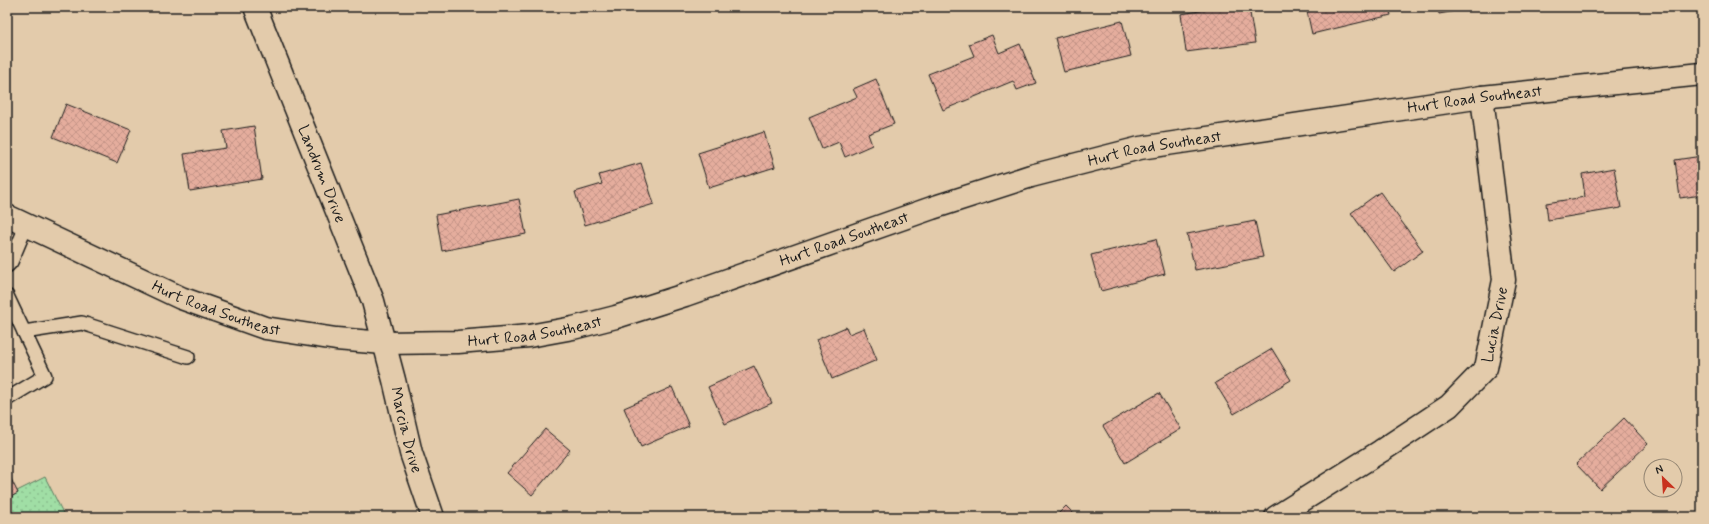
<svg xmlns="http://www.w3.org/2000/svg" width="1709" height="524" font-family="Mynerve,sans-serif">
  <defs>
    <pattern id="park-dots" width="8" height="8" patternUnits="userSpaceOnUse"><rect width="8" height="8" fill="#a0dea5"/><path d="M2 2h.1M6 6h.1" fill="none" stroke="#89be8d" stroke-width="1.8" stroke-linecap="round"/></pattern>
    <pattern id="building-cross-hatch" width="8" height="8" patternUnits="userSpaceOnUse"><rect width="8" height="8" fill="#e5ad9d"/><path d="M0 0l8 8M0 8l8-8" fill="none" stroke="#c49487"/></pattern>
  </defs>
  <rect width="100%" height="100%" fill="#e3cbab"/>
  <filter id="ink" filterUnits="userSpaceOnUse"><feTurbulence type="fractalNoise" baseFrequency=".025" numOctaves="2"/><feDisplacementMap in="SourceGraphic" scale="8" xChannelSelector="R" yChannelSelector="G"/><feConvolveMatrix kernelMatrix="1 2 1 2 8 2 1 2 1" color-interpolation-filters="sRGB"/></filter>
  <g filter="url(#ink)">
    <polygon fill="url(#park-dots)" stroke="#5e7d60" points="45,477 65,517 7,517 7,499 18,493 17,491"/>
    <g fill="url(#building-cross-hatch)" stroke="#1c1c1c">
      <polygon points="1205,7 1249,7 1255,43 1186,52 1181,14 1206,10"/>
      <polygon points="1306,7 1389,7 1391,15 1312,34"/>
      <polygon points="1438,7 1477,7 1439,14"/>
      <polygon points="1122,21 1131,56 1064,72 1055,38"/>
      <polygon points="992,35 999,53 1020,44 1036,83 1017,90 1013,81 943,110 928,74 974,56 969,44"/>
      <polygon points="876,79 894,124 868,134 872,145 845,157 839,142 822,149 809,117 857,97 853,89"/>
      <polygon points="66,104 131,130 117,163 53,137"/>
      <polygon points="254,126 262,179 190,191 184,154 226,148 223,131"/>
      <polygon points="764,132 775,167 709,188 698,153"/>
      <polygon points="1702,156 1702,195 1680,198 1675,160"/>
      <polygon points="641,163 654,204 585,225 575,192 602,184 599,175"/>
      <polygon points="1614,168 1621,208 1548,220 1546,203 1585,197 1582,174"/>
      <polygon points="1380,192 1423,251 1394,272 1351,213"/>
      <polygon points="519,199 526,234 442,251 436,215"/>
      <polygon points="1255,221 1263,257 1195,270 1187,234"/>
      <polygon points="1156,239 1165,274 1101,291 1091,255"/>
      <polygon points="846,327 849,334 864,328 877,360 832,379 816,340"/>
      <polygon points="1272,349 1291,380 1234,414 1215,383"/>
      <polygon points="754,366 772,403 725,424 708,387"/>
      <polygon points="672,387 689,426 641,447 624,408"/>
      <polygon points="1159,393 1181,429 1125,463 1103,426"/>
      <polygon points="1624,418 1648,444 1600,489 1576,464"/>
      <polygon points="545,429 570,450 532,495 507,473"/>
      <polygon points="7,471 18,493 7,499"/>
      <polygon points="1066,506 1077,517 1055,517"/>
    </g>
    <g fill="none" stroke-linecap="round" stroke-linejoin="round">
      <defs>
        <g id="service">
          <polyline points="7,266 11,262 27,224"/>
          <polyline points="7,296 45,376 7,399"/>
          <polyline points="24,332 82,323 188,357"/>
        </g>
        <g id="minor">
          <path id="s1" d="M255,7L373,301L394,380L411,453L433,517"/>
          <path id="s2" d="M1276,517L1381,451L1449,406L1486,368L1504,280L1482,97"/>
        </g>
        <g id="tertiary">
          <path id="s3" d="M7,216L181,298L265,328L336,339L384,343L458,342L529,336L573,328L616,317L685,295L932,208L1031,176L1140,148L1482,97L1702,74"/>
        </g>
      </defs>
      <use href="#service" stroke="#1c1c1c" stroke-width="16"/>
      <use href="#minor" stroke="#1c1c1c" stroke-width="25"/>
      <use href="#tertiary" stroke="#1c1c1c" stroke-width="25"/>
      <use href="#service" stroke="#e3cbab" stroke-width="13"/>
      <use href="#minor" stroke="#e3cbab" stroke-width="22"/>
      <use href="#tertiary" stroke="#e3cbab" stroke-width="22"/>
    </g>
  </g>
  <g text-anchor="middle" dominant-baseline="central" stroke-width="3" stroke-linejoin="round" paint-order="stroke">
    <g font-size="16" fill="#1c1c1c" stroke="#e3cbab">
      <text stroke="none"><textPath href="#s3" startOffset="1525">Hurt Road Southeast</textPath></text>
      <text stroke="none"><textPath href="#s3" startOffset="1201">Hurt Road Southeast</textPath></text>
      <text stroke="none"><textPath href="#s1" startOffset="180">Landrum Drive</textPath></text>
      <text stroke="none"><textPath href="#s3" startOffset="877">Hurt Road Southeast</textPath></text>
      <text stroke="none"><textPath href="#s3" startOffset="229">Hurt Road Southeast</textPath></text>
      <text stroke="none"><textPath href="#s2" startOffset="303">Lucia Drive</textPath></text>
      <text stroke="none"><textPath href="#s3" startOffset="553">Hurt Road Southeast</textPath></text>
      <text stroke="none"><textPath href="#s1" startOffset="450">Marcia Drive</textPath></text>
    </g>
  </g>
  <rect width="1709" height="524" fill="none" stroke="#e3cbab" stroke-width="24"/>
  <rect x="12" y="12" width="1685" height="500" fill="none" stroke="#1c1c1c" stroke-width="1.5" filter="url(#ink)"/>
  <g transform="translate(1663 478) rotate(335)"><circle r="19" fill="#e3cbab" stroke="#938572"/>
  <path d="M0-3L7 15L0 10L-7 15Z" fill="#c8321e"/>
  <text y="-6" font-size="11" font-weight="bold" text-anchor="middle" fill="#1c1c1c">N</text>
  </g>
</svg>
